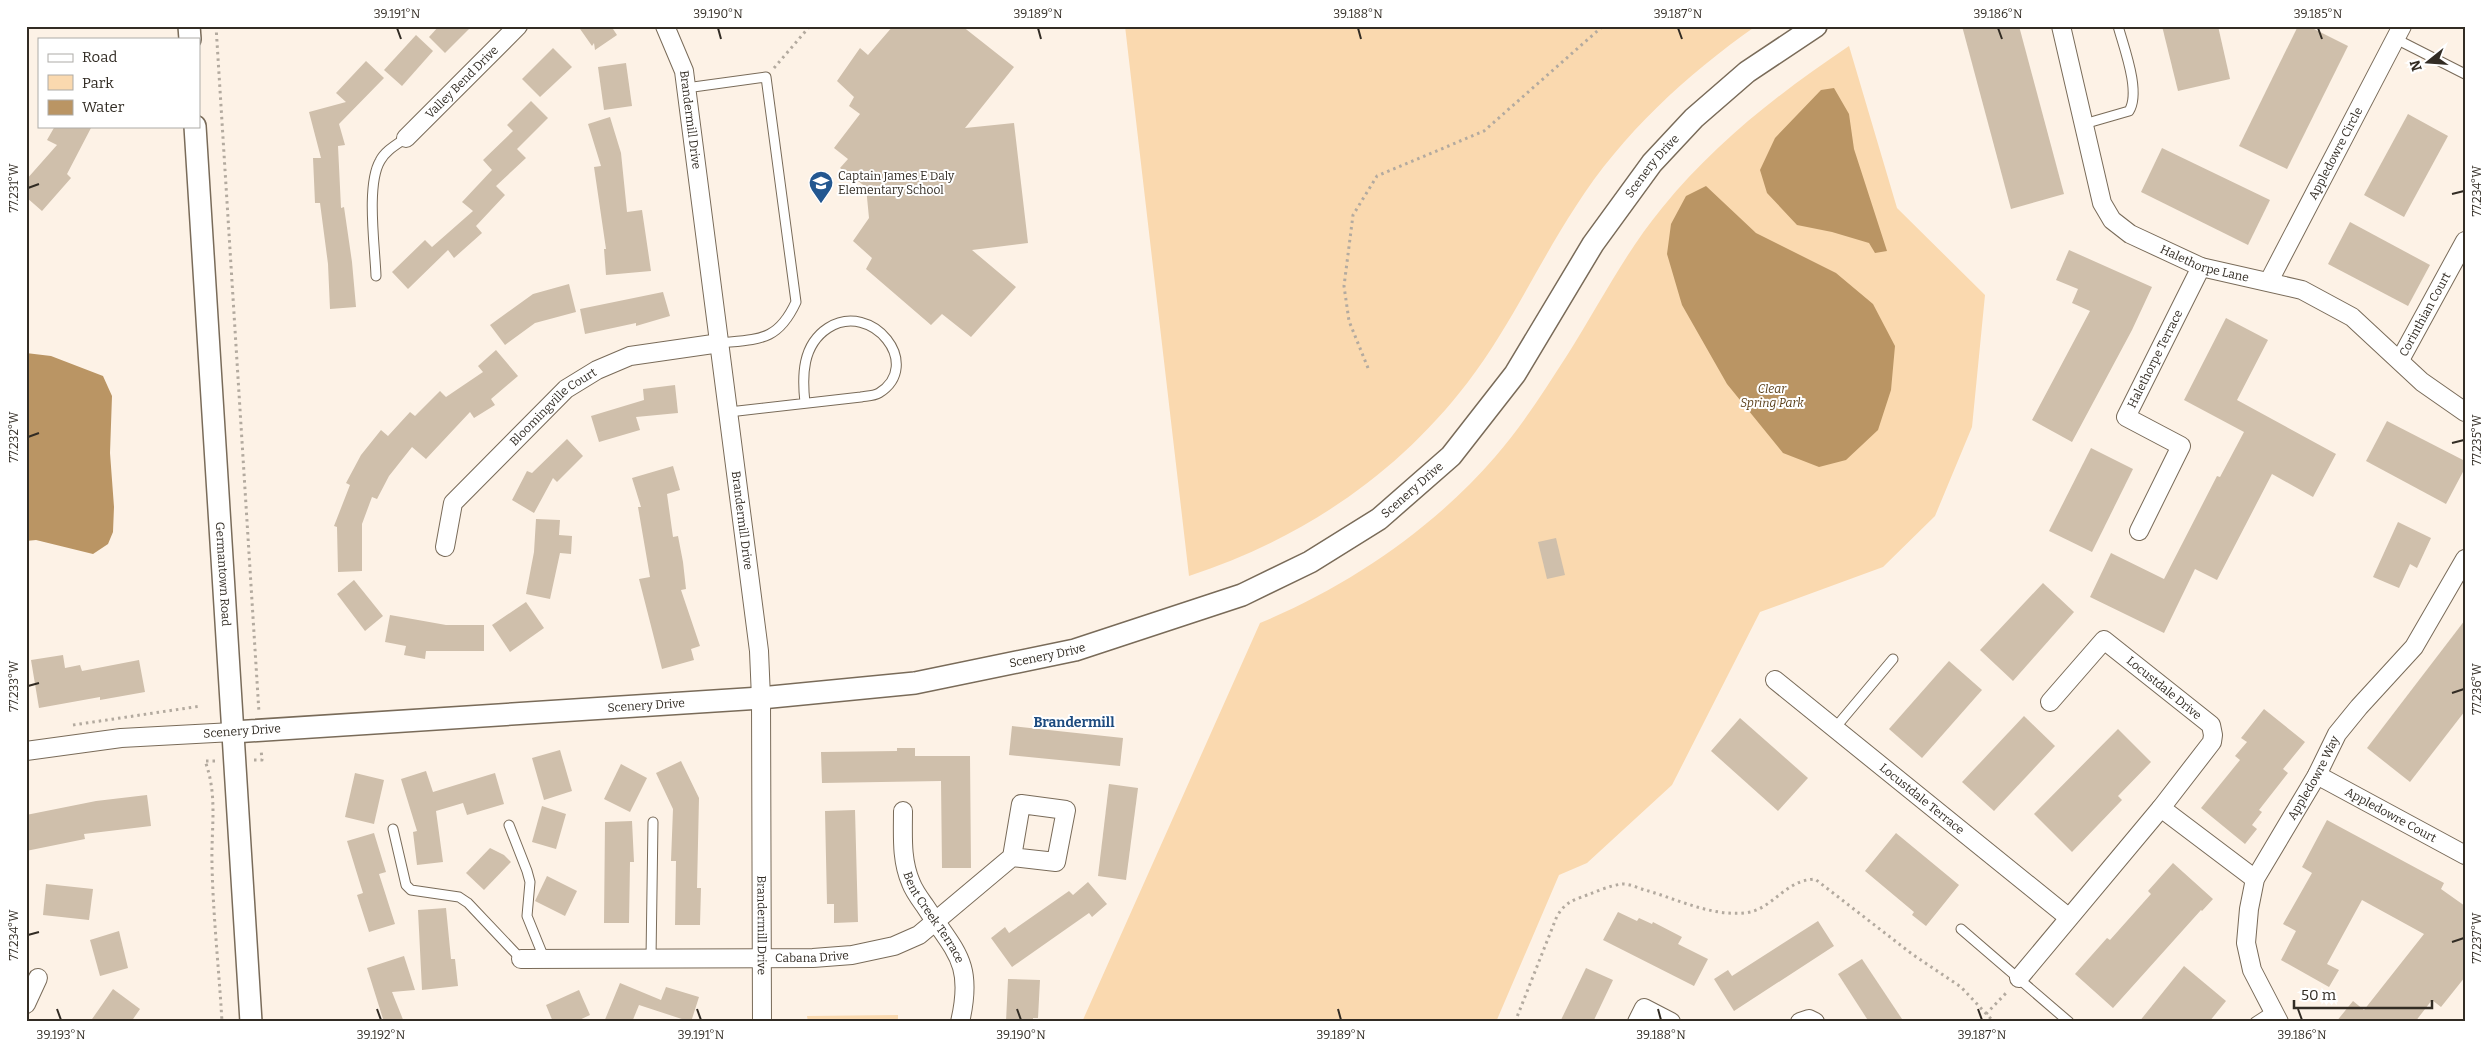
<svg xmlns="http://www.w3.org/2000/svg" width="2491" height="1048" font-family="Bitter,serif">
  <rect width="100%" height="100%" fill="#fdf2e6"/>
  <g fill="#fad9af">
    <path d="M1125,26H1756C1686,75 1622,134 1576,206C1538,264 1510,327 1468,382C1396,476 1301,539 1189,576Z"/>
    <path d="M1849,46L1897,208L1985,295L1972,427L1935,516L1883,567L1760,612L1672,785L1587,863L1559,875L1496,1022H1082L1260,623C1347,587 1433,529 1495,457C1522,426 1544,391 1566,357C1598,307 1624,254 1662,208C1715,143 1779,93 1849,46Z"/>
    <polygon points="898,1015 898,1022 808,1022 807,1016"/>
  </g>
  <g fill="#ba9564">
    <polygon points="1834,88 1849,114 1854,149 1887,251 1875,253 1869,243 1832,232 1797,225 1767,193 1760,170 1775,138 1821,90"/>
    <polygon points="1706,186 1756,233 1836,273 1873,304 1895,346 1891,390 1878,430 1846,460 1819,467 1783,453 1727,384 1682,305 1667,254 1671,224 1686,196"/>
    <polygon points="26,353 51,356 103,376 112,396 110,453 114,507 113,532 108,544 93,554 36,540 26,541"/>
  </g>
  <g fill="#cfbfab">
    <polygon points="439,26 472,26 445,53 429,37"/>
    <polygon points="578,26 611,26 617,35 595,50 594,43 592,46"/>
    <polygon points="893,26 962,26 1014,67 965,128 1014,123 1028,243 972,250 1016,287 971,337 942,314 931,325 866,269 872,258 853,241 869,218 866,187 840,168 848,159 834,148 860,114 849,106 854,97 837,81 860,48 868,55"/>
    <polygon points="1962,26 2019,26 2064,194 2011,209"/>
    <polygon points="2162,26 2218,26 2230,79 2178,91"/>
    <polygon points="2298,26 2308,26 2348,46 2287,169 2239,146"/>
    <polygon points="416,35 433,51 402,86 384,70"/>
    <polygon points="553,48 572,67 540,97 522,79"/>
    <polygon points="366,61 384,78 339,124 345,145 338,146 341,208 344,207 352,262 356,307 330,309 328,264 320,203 315,203 313,158 321,158 309,112 346,102 336,93"/>
    <polygon points="626,63 632,106 604,110 598,67"/>
    <polygon points="531,101 548,118 517,149 526,158 496,186 505,195 476,226 482,233 454,258 448,250 408,289 392,272 425,240 432,247 473,211 462,202 492,170 483,160 513,131 507,125"/>
    <polygon points="2408,114 2448,136 2404,217 2364,195"/>
    <polygon points="610,117 621,153 627,212 642,210 651,271 606,275 604,249 606,249 594,167 601,166 588,124"/>
    <polygon points="55,126 92,126 67,174 71,178 42,211 26,197 26,180 57,145 47,140"/>
    <polygon points="2162,148 2270,200 2248,245 2141,192"/>
    <polygon points="2350,222 2430,265 2408,306 2328,264"/>
    <polygon points="2069,250 2152,287 2132,330 2072,442 2032,420 2090,311 2072,303 2078,289 2056,280"/>
    <polygon points="569,284 576,312 535,323 505,345 490,325 533,294"/>
    <polygon points="663,292 670,316 636,326 636,323 585,334 580,309"/>
    <polygon points="2226,318 2268,340 2237,400 2336,454 2313,497 2272,474 2217,580 2195,569 2164,633 2090,597 2111,553 2164,579 2217,476 2220,477 2244,432 2184,400"/>
    <polygon points="496,350 518,376 491,399 495,405 474,418 470,412 426,459 412,447 389,476 377,499 372,497 362,524 362,571 338,572 337,527 334,526 350,485 346,483 361,455 381,430 388,436 410,412 415,416 440,391 446,397 483,372 478,366"/>
    <polygon points="675,385 678,413 636,417 640,430 599,442 591,416 644,400 643,389"/>
    <polygon points="2387,421 2465,461 2465,468 2446,504 2366,461"/>
    <polygon points="567,439 583,456 557,482 553,478 534,513 512,500 527,471 532,473"/>
    <polygon points="2091,448 2133,469 2092,552 2049,531"/>
    <polygon points="673,466 680,490 667,494 673,537 678,536 683,562 686,589 681,590 700,646 691,649 694,660 662,669 639,579 650,577 638,507 641,507 632,478"/>
    <polygon points="536,519 560,520 559,535 572,536 571,554 560,553 550,599 526,594 534,552"/>
    <polygon points="2398,522 2431,538 2417,568 2410,564 2399,588 2373,577"/>
    <polygon points="1556,538 1565,575 1547,579 1538,542"/>
    <polygon points="354,580 383,616 365,631 337,594"/>
    <polygon points="2043,583 2074,612 2013,681 1980,650"/>
    <polygon points="526,602 544,628 510,652 492,625"/>
    <polygon points="390,615 446,625 484,625 484,651 426,651 425,659 404,655 406,646 385,642"/>
    <polygon points="2465,620 2465,711 2410,782 2367,748"/>
    <polygon points="63,655 65,668 80,665 82,671 139,660 145,692 100,700 100,697 39,708 31,660"/>
    <polygon points="1949,661 1982,690 1922,758 1889,729"/>
    <polygon points="2264,709 2305,742 2283,769 2288,773 2259,810 2262,812 2252,825 2257,829 2245,844 2201,808 2240,760 2235,756 2247,742 2241,738"/>
    <polygon points="2024,716 2055,746 1994,811 1962,782"/>
    <polygon points="1740,718 1808,778 1778,811 1711,751"/>
    <polygon points="1012,726 1123,738 1120,766 1009,755"/>
    <polygon points="2118,729 2151,762 2118,796 2122,800 2072,852 2034,814"/>
    <polygon points="897,748 915,748 915,756 970,756 971,868 942,868 941,781 822,783 821,752 897,751"/>
    <polygon points="560,750 572,791 544,800 532,758"/>
    <polygon points="681,761 699,798 697,888 701,888 700,925 675,925 676,861 671,861 673,809 656,773"/>
    <polygon points="621,764 647,778 630,812 604,799"/>
    <polygon points="426,771 433,792 495,773 504,804 467,815 463,803 436,811 443,862 417,865 413,832 417,831 401,779"/>
    <polygon points="355,773 384,780 374,824 345,817"/>
    <polygon points="1109,784 1138,788 1126,880 1098,876"/>
    <polygon points="147,795 151,826 84,834 85,839 26,851 26,815 96,801"/>
    <polygon points="542,806 566,814 556,849 532,842"/>
    <polygon points="855,810 858,922 834,923 834,904 827,904 825,811"/>
    <polygon points="2327,820 2444,883 2441,889 2465,906 2465,977 2441,1007 2432,1000 2415,1022 2336,1022 2353,1001 2364,1010 2424,934 2362,900 2327,964 2339,970 2329,987 2281,960 2296,931 2283,924 2312,873 2302,867"/>
    <polygon points="632,821 634,862 630,862 629,923 604,923 605,822"/>
    <polygon points="374,833 386,872 379,874 395,924 369,932 357,895 363,893 347,841"/>
    <polygon points="1896,833 1959,885 1926,926 1912,915 1914,912 1865,871"/>
    <polygon points="490,848 504,855 511,862 484,890 466,873"/>
    <polygon points="2173,863 2213,899 2202,911 2201,910 2113,1008 2075,974 2107,938 2110,940 2151,894 2148,891"/>
    <polygon points="547,876 577,891 565,916 535,901"/>
    <polygon points="1088,882 1107,904 1092,917 1089,913 1012,967 991,938 1005,927 1009,933 1069,891 1073,895"/>
    <polygon points="46,884 93,889 89,920 43,915"/>
    <polygon points="446,908 451,959 455,959 458,986 422,990 418,910"/>
    <polygon points="1618,912 1637,921 1639,918 1652,924 1653,922 1682,937 1678,944 1708,959 1694,986 1603,940"/>
    <polygon points="1818,921 1834,946 1734,1011 1714,979 1728,970 1732,976"/>
    <polygon points="119,931 128,968 100,976 90,940"/>
    <polygon points="404,956 415,990 392,992 404,1022 384,1022 367,968"/>
    <polygon points="1862,959 1904,1022 1869,1022 1838,974"/>
    <polygon points="2184,966 2226,1001 2209,1022 2139,1022"/>
    <polygon points="1586,968 1613,980 1593,1022 1560,1022"/>
    <polygon points="1008,979 1040,980 1038,1018 1033,1018 1033,1022 1006,1022"/>
    <polygon points="620,983 661,1000 666,987 699,997 691,1022 639,1005 632,1022 604,1022"/>
    <polygon points="113,989 140,1009 131,1022 90,1022"/>
    <polygon points="579,990 590,1015 575,1022 553,1022 546,1005"/>
  </g>
  <g fill="none" stroke-linecap="round" stroke-linejoin="round">
    <defs>
      <g id="service">
        <polyline points="2396,39 2465,74"/>
        <path d="M686,88L766,77L796,302C778,341 760,339 720,343"/>
        <path d="M2084,124L2129,111C2141,92 2124,48 2118,26"/>
        <path d="M376,276C375,247 366,185 380,161C385,151 396,145 406,138"/>
        <path d="M729,412L861,397C866,396 874,396 879,393C924,365 872,300 828,328C802,345 802,376 805,403"/>
        <polyline points="1835,728 1893,659"/>
        <polyline points="509,825 527,871 530,882 527,916 544,958"/>
        <polyline points="393,829 406,885 411,890 459,897 468,903 521,959"/>
        <polyline points="1961,929 2069,1022"/>
        <polyline points="651,958 653,822"/>
        <polyline points="2255,1022 2272,1011"/>
      </g>
      <g id="minor">
        <path id="s1" d="M665,26L684,71L759,651L761,698L762,1022"/>
        <path id="s2" d="M2061,26L2102,203L2112,220L2130,234L2201,267L2302,290L2352,317L2422,382L2465,412"/>
        <path id="s3" d="M406,138L518,26"/>
        <path id="s4" d="M2269,281L2402,26"/>
        <path id="s5" d="M2400,360L2465,241"/>
        <path id="s6" d="M2139,531L2181,446L2126,417L2201,267"/>
        <path id="s7" d="M445,547L453,503L566,389L597,370L630,356L720,343"/>
        <path id="s8" d="M1775,680L2068,917"/>
        <polyline points="26,751 121,738 233,732"/>
        <path id="s9" d="M2317,775L2465,855"/>
        <polyline points="2161,808 2255,879"/>
        <path id="s10" d="M903,811C903,836 901,860 911,883C914,891 920,899 925,906C955,952 974,962 960,1022"/>
        <path id="s11" d="M521,959L813,958L852,955L894,946L919,935L1012,857L1056,862L1066,810L1021,804L1012,857"/>
        <polyline points="2019,978 2161,808 2212,742 2213,735 2211,725 2104,640 2050,702"/>
        <polyline points="26,1004 38,978"/>
        <polyline points="1637,1022 1644,1008 1671,1022"/>
        <polyline points="1800,1022 1809,1019 1815,1022"/>
        <path id="s12" d="M2279,1022L2252,970L2246,943L2249,909L2255,879L2317,775L2337,734L2359,707L2414,647L2465,559"/>
      </g>
      <g id="tertiary">
        <polyline points="189,26 190,39"/>
        <path id="s13" d="M195,126L251,1022"/>
        <path id="s14" d="M233,732L761,698L915,683L1075,650L1242,595L1310,562L1379,519L1451,456L1515,374L1593,244L1652,163L1694,118L1747,72L1816,26"/>
      </g>
    </defs>
    <use href="#service" stroke="#796b59" stroke-width="11"/>
    <use href="#minor" stroke="#796b59" stroke-width="20"/>
    <use href="#tertiary" stroke="#796b59" stroke-width="24"/>
    <g stroke="#b3aa9f" stroke-width="3" stroke-dasharray="2.5 4" stroke-linecap="butt">
      <polyline points="216,26 259,713"/>
      <polyline points="774,68 810,26"/>
      <polyline points="1368,368 1349,321 1344,286 1353,215 1377,176 1484,131 1603,26"/>
      <polyline points="73,725 201,706"/>
      <polyline points="254,760 262,760 261,749"/>
      <path d="M215,761H205C218,795 211,829 212,864C213,916 219,969 222,1022"/>
      <polyline points="1986,1014 2008,991"/>
      <path d="M1515,1022L1557,916C1566,902 1571,901 1587,895C1598,891 1611,885 1623,884C1630,884 1638,888 1645,890C1677,899 1710,916 1744,913C1772,911 1784,880 1815,879L1912,954L1961,987L1994,1022"/>
    </g>
    <use href="#service" stroke="#fff" stroke-width="9"/>
    <use href="#minor" stroke="#fff" stroke-width="18"/>
    <use href="#tertiary" stroke="#fff" stroke-width="21"/>
  </g>
  <path fill="none" stroke="#322c24" stroke-width="2" d="M397,28L401,39M718,28L721,39M1038,28L1041,39M1358,28L1361,39M1678,28L1682,39M1998,28L2002,39M2318,28L2322,39M28,188L39,184M2452,194L2464,191M28,437L39,433M2452,443L2464,440M28,686L39,683M2452,693L2464,689M28,935L39,932M2452,942L2464,938M57,1009L61,1020M377,1009L381,1020M697,1009L701,1020M1017,1009L1021,1020M1338,1009L1341,1020M1658,1009L1661,1020M1978,1009L1982,1020M2298,1009L2302,1020"/>
  <defs>
    <symbol id="school-pin" viewBox="-11 -11 22 30"><path d="M0 17L-7.5 6A9.5 9.5 0 1 1 7.5 6Z" fill="#235790" stroke="#fff"/><path d="M0-5L7-2L0 1L-7-2ZM-4 1L0 2.5L4 1V4Q0 6-4 4Z" fill="#fff"/></symbol>
  </defs>
  <g fill-rule="evenodd">
    <use href="#school-pin" x="807" y="169" width="28" height="38"/>
  </g>
  <g text-anchor="middle" dominant-baseline="central" stroke-width="4" stroke-linejoin="round" paint-order="stroke">
    <g font-size="12" fill="#322c24" stroke="#fff">
      <text stroke="none"><textPath href="#s3" startOffset="79">Valley Bend Drive</textPath></text>
      <text stroke="none"><textPath href="#s1" startOffset="98">Brandermill Drive</textPath></text>
      <text stroke="none"><textPath href="#s4" startOffset="144">Appledowre Circle</textPath></text>
      <text stroke="none"><textPath href="#s14" startOffset="1629">Scenery Drive</textPath></text>
      <text stroke="none"><textPath href="#s2" startOffset="305">Halethorpe Lane</textPath></text>
      <text stroke="none"><textPath href="#s5" startOffset="52">Corinthian Court</textPath></text>
      <text stroke="none"><textPath href="#s6" startOffset="222">Halethorpe Terrace</textPath></text>
      <text stroke="none"><textPath href="#s7" startOffset="184">Bloomingville Court</textPath></text>
      <text stroke="none"><textPath href="#s14" startOffset="1224">Scenery Drive</textPath></text>
      <text stroke="none"><textPath href="#s1" startOffset="502">Brandermill Drive</textPath></text>
      <text stroke="none"><textPath href="#s13" startOffset="449">Germantown Road</textPath></text>
      <text stroke="none"><textPath href="#s14" startOffset="819">Scenery Drive</textPath></text>
      <text transform="translate(2164 688) rotate(39)">Locustdale Drive</text>
      <text stroke="none"><textPath href="#s14" startOffset="414">Scenery Drive</textPath></text>
      <text transform="translate(242 731) rotate(-4)">Scenery Drive</text>
      <text stroke="none"><textPath href="#s12" startOffset="268">Appledowre Way</textPath></text>
      <text stroke="none"><textPath href="#s8" startOffset="189">Locustdale Terrace</textPath></text>
      <text stroke="none"><textPath href="#s9" startOffset="84">Appledowre Court</textPath></text>
      <text stroke="none"><textPath href="#s10" startOffset="114">Bent Creek Terrace</textPath></text>
      <text stroke="none"><textPath href="#s1" startOffset="908">Brandermill Drive</textPath></text>
      <text stroke="none"><textPath href="#s11" startOffset="291">Cabana Drive</textPath></text>
    </g>
    <g font-size="12" fill="#322c24" stroke="#fff" text-anchor="start">
      <text x="838" y="176">Captain James E Daly<tspan x="838" dy="14">Elementary School</tspan></text>
    </g>
    <g font-size="12" font-style="italic" fill="#5a3f19" stroke="#fff">
      <text x="1772" y="389">Clear<tspan x="1772" dy="14">Spring Park</tspan></text>
    </g>
    <g font-size="14" font-weight="bold" fill="#1d4b7f" stroke="#fff">
      <text x="1074" y="722">Brandermill</text>
    </g>
  </g>
  <rect width="2491" height="1048" fill="none" stroke="#ffffff" stroke-width="55"/>
  <rect x="38" y="38" width="162" height="90" fill="#ffffff" stroke="#adaba7"/>
  <rect x="48" y="54" width="25" height="8" fill="#ffffff" stroke="#adaba7"/>
  <text x="82" y="62" font-size="15" fill="#322c24">Road</text>
  <rect x="48" y="75" width="25" height="15" fill="#fad9af" stroke="#adaba7"/>
  <text x="82" y="88" font-size="15" fill="#322c24">Park</text>
  <rect x="48" y="100" width="25" height="15" fill="#ba9564" stroke="#adaba7"/>
  <text x="82" y="112" font-size="15" fill="#322c24">Water</text>
  <g transform="translate(2428 62) rotate(253)" stroke="#ffffff" stroke-width="4" paint-order="stroke">
  <path d="M0-4L9 19L0 12L-9 19Z" fill="#322c24"/>
  <text y="-8" font-size="14" font-weight="bold" text-anchor="middle" fill="#322c24">N</text>
  </g>
  <path d="M2294 1000v8h138v-8" fill="none" stroke="#322c24" stroke-width="2.5"/>
  <text x="2301" y="1000" font-size="15" fill="#322c24" stroke="#ffffff" stroke-width="4" paint-order="stroke">50 m</text>
  <rect x="28" y="28" width="2436" height="992" fill="none" stroke="#322c24" stroke-width="2"/>
  <g font-size="12" text-anchor="middle" fill="#322c24">
    <text x="397" y="18">39.191°N</text>
    <text x="718" y="18">39.190°N</text>
    <text x="1038" y="18">39.189°N</text>
    <text x="1358" y="18">39.188°N</text>
    <text x="1678" y="18">39.187°N</text>
    <text x="1998" y="18">39.186°N</text>
    <text x="2318" y="18">39.185°N</text>
    <text transform="translate(14 188) rotate(-90)" y="4">77.231°W</text>
    <text transform="translate(2477 191) rotate(-90)" y="4">77.234°W</text>
    <text transform="translate(14 437) rotate(-90)" y="4">77.232°W</text>
    <text transform="translate(2477 440) rotate(-90)" y="4">77.235°W</text>
    <text transform="translate(14 686) rotate(-90)" y="4">77.233°W</text>
    <text transform="translate(2477 689) rotate(-90)" y="4">77.236°W</text>
    <text transform="translate(14 935) rotate(-90)" y="4">77.234°W</text>
    <text transform="translate(2477 938) rotate(-90)" y="4">77.237°W</text>
    <text x="61" y="1039">39.193°N</text>
    <text x="381" y="1039">39.192°N</text>
    <text x="701" y="1039">39.191°N</text>
    <text x="1021" y="1039">39.190°N</text>
    <text x="1341" y="1039">39.189°N</text>
    <text x="1661" y="1039">39.188°N</text>
    <text x="1982" y="1039">39.187°N</text>
    <text x="2302" y="1039">39.186°N</text>
  </g>
</svg>
